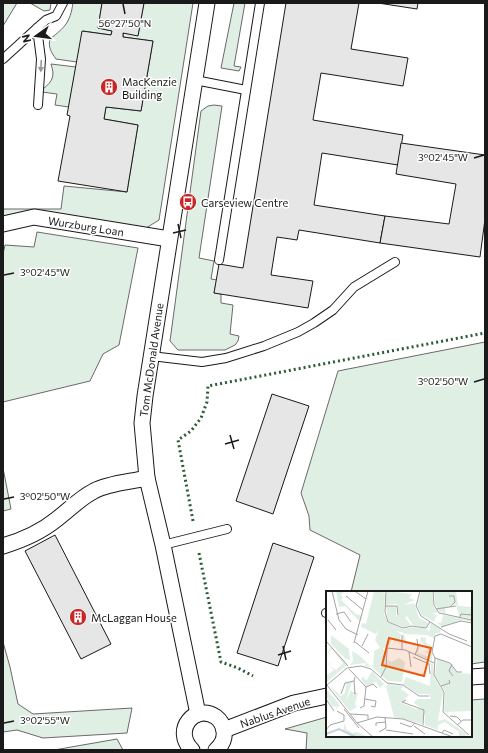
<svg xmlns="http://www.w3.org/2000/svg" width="488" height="753" font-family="Commissioner,sans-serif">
  <rect width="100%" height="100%" fill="#fff"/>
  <g fill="#e0efe3" stroke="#6a6a6a">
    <polygon points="3,3 17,3 3,26"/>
    <polygon points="30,3 51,3 50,10 44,11"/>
    <path d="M73,3H102L98,28L112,31L111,35L83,31L77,62L56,59C51,52 48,47 50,39C65,27 70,23 73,3Z"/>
    <polygon points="144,3 193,3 159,220 146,228 3,220 3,209 61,209 64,186 127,192 138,125 104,119 106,107 141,111 153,41 123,37 123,33 138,35"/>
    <polygon points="234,3 245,3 234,66 241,67 239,71 221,68"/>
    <path d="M51,64L76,67L69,107L55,105L57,94L42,92L43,89C53,81 55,76 51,64Z"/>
    <polygon points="214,105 222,106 199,258 214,261 211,279 217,280 214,293 221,294 221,303 233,305 230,334 239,336 238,341 235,345 225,350 178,350 170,341 201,111 208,106"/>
    <polygon points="37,232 138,248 119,345 103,354 90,381 3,402 3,254 5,245 34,247"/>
    <polygon points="485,342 485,662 471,664 471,592 351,592 360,555 310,530 309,516 301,493 338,371"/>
    <polygon points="3,468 11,509 3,511"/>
    <polygon points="3,642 10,667 18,704 33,714 132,708 127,733 43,738 17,730 3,732"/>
    <polygon points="485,699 485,750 306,750 307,733 285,729 327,717 327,736 471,736 471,700"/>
    <polygon points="117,739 123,750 54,750"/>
  </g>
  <g fill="#e6e6e6" stroke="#1a1a1a">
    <polygon points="102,3 144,3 138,36 123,33 123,37 153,41 141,111 106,107 104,119 138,125 127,192 58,181 70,116 67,115 82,31 111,35 112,31 98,28"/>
    <polygon points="286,3 359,3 351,49 408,58 403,86 321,73 313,120 403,135 398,165 322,153 314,205 385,216 380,243 299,230 297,240 277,237 271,275 313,281 308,308 214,293 219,264 243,268"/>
    <polygon points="378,3 418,3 417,9"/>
    <polygon points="401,143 485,155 485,219 480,257 380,243 385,216 449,224 456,184 396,174"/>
    <polygon points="272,394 309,406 273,514 236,501"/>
    <polygon points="55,535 111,644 81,659 25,551"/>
    <polygon points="273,543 314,557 278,666 237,653"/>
  </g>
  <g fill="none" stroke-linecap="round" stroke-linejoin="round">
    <defs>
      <g id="service">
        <polyline points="37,28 41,59 38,105"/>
        <polyline points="3,59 37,28 46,20 56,16 63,3"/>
        <polyline points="195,80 246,90"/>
        <polyline points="219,260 260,3"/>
        <polyline points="151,356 202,362 226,358 264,346 298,332 314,323 333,310 354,287 395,262"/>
        <polyline points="163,545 227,529"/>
        <polyline points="326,613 327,613"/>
      </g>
      <g id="minor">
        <polyline points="3,224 34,217 169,239"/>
        <path d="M3,546C23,540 41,532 57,519C69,510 80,498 94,491C109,483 130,482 147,478"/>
        <polyline points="471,677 485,676"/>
        <polyline points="198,714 163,545 147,478 142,423 145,396 207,3"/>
        <polyline points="224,730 294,703 327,696"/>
        <path d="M192,750C172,730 195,703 216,717C220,720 223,725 224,731C225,738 222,745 216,750"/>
      </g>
    </defs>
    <use href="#service" stroke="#1a1a1a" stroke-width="10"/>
    <use href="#minor" stroke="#1a1a1a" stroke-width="17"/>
    <use href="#service" stroke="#fff" stroke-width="8"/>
    <use href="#minor" stroke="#fff" stroke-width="15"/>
    <g stroke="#2b5a34" stroke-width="3" stroke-dasharray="2 3" stroke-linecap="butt">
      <polyline points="193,521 178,440 191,431 201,418 207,402 208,386 485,333"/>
      <polyline points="199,553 221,662 238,668 253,676"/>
    </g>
  </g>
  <defs><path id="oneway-solid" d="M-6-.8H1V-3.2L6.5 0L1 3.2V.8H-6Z"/></defs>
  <use fill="#989898" href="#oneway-solid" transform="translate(41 66) rotate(93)"/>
  <path fill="none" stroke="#1a1a1a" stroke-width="1.5" d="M123,4L125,14M474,158L484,155M178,224L181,238M173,233L186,230M4,275L14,273M474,382L484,379M230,435L234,449M225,444L239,440M4,499L14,497M283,646L286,660M278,655L291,651M4,723L14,721"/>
  <defs>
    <symbol id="building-disc" viewBox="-11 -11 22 22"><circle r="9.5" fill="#c62828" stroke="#fff"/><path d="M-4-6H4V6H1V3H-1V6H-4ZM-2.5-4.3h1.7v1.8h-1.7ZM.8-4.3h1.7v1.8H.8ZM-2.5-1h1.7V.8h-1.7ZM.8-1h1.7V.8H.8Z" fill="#fff"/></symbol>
    <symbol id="bus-disc" viewBox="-11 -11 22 22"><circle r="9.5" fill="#c62828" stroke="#fff"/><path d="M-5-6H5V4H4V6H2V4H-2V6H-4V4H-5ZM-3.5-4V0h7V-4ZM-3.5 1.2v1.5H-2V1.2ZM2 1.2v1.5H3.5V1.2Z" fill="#fff"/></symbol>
  </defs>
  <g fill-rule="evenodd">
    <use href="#building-disc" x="99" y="77" width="20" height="20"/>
    <use href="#bus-disc" x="178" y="192" width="20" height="20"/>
    <use href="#building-disc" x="68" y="607" width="20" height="20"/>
  </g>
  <g text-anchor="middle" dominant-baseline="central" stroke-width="3" stroke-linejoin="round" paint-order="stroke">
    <g font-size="11" fill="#1a1a1a" stroke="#fff" text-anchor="start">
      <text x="122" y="81">MacKenzie<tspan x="122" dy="13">Building</tspan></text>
      <text x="201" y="202">Carseview Centre</text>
      <text x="91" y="617">McLaggan House</text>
    </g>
    <g font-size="11" fill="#1a1a1a" stroke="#fff">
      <text transform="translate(86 226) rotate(9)">Wurzburg Loan</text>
      <text transform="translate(151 360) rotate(-82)">Tom McDonald Avenue</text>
      <text transform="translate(275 712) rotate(-19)">Nablus Avenue</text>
    </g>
  </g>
  <g transform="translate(326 591)">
    <rect width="146" height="146" fill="#fff"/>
    <path d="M10,0H20L15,3L17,7L15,9L30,23L36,25L34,31L19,15L13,16ZM48,0H60L56,3L59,2L58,23L62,32L77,38L87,36L101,38L103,41L105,32L115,38L114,42L109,43L108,47L101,44L78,43L80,51L75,49L78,42L70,40L75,43L74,48L65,49L63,55L57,57L60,63L59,78L62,69L65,71L73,67L79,71L76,91L62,90L47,77L48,60L54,57L49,49L53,38L50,43L35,36L36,32L40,33ZM61,0L86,3L83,7L89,9L77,14L88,12L93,27L103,32L101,37L87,34L81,25L79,27L85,34L78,36L62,31L60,15H70V25L73,23L71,13L59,14ZM104,0L106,2L108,17L112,21L106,23L111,24L108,31L96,24L91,15L95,1ZM108,0H130L132,15L146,16V28L133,25L130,13L119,17L120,23L113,20L109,13ZM117,24L146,29V31L137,29L116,36L110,31L115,32ZM5,44L23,58L24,69L20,68L5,53ZM95,46L100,47V52L106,55L103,60L95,50L92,62L103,66L104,63L98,60H102L106,62V70L90,63ZM5,56L18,69L21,74L1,91L0,85L8,79L0,71L3,73L7,69L3,74L10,79L17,72L6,58L1,63ZM26,60L34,65L45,76L39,75L40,72L24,74L27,69ZM111,67L124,73L132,82L146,83V120L119,121L132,132L118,120L119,100L109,85ZM98,69L107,73L108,87L117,101L112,130L119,128L141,143L140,146L133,145V141L119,131L112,134V139L99,134V122L96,133L68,126L60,95L63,93L77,95L75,98L83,104L75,112L90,118H96L88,112L91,108H105L103,103H92L77,93L80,86L104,95L105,74ZM46,80L58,93L54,97L50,91L40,95L35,88L38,85V88L41,89ZM26,91L19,112L25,99L28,103L32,101L29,113L31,116L24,120L17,112L24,121L3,94L15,105L19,102L20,92ZM0,98L14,114L9,119L11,115L7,116L5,113L0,105ZM19,131L20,138L26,142L31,141L42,146L24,145L17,140Z" fill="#e0efe3"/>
    <path fill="none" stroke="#c6d2dc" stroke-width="2" d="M0,143L13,138L30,146"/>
    <path fill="none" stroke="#a3a3a3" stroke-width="1" d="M6,0L13,29L20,38L32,44M60,0L59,21L62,31L77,37L86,35L100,37L104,31M94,0L90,15L95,25L123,43L141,50M107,0L108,14L113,22L146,29M30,1L40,8M20,5L37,19M123,5H128L129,11L124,16M59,15H71L72,24M110,18L130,15M10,23L18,21L25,31M134,26L135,23L146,24M2,29L10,39M115,36L135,30L146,32M115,43L146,56M76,44V59M0,50L22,75M29,51L43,62M28,52L42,0M36,55L42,43M61,60V57L79,59L108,72M83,61L85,76M89,64L92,56L91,48M87,66L103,73L104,83M109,67L108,84L118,101L117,121L143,144M109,67L124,72L131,81H136M109,67L106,61L109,45L115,43M126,73L123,80L127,85M23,78L40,96L38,115L34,117M55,86L60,76L61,60M28,90L29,103L28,101M0,93L31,132L47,146M1,94L21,77L35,75L45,78L61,92L77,94L93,105H103M115,95L124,92L123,89M40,96L47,93L51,97M15,103L19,92L28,90L29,86M0,108L8,120M39,108L50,110L49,116L45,115M80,109L76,111L98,119L97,134M18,118L33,137M24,123L42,124V128M124,125L131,126L135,130M31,132L51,126L77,128L127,146M74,132L85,136L89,132M131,134L137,129H146M50,135V132L59,131M88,135L99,143M0,139L4,134L18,130V124L11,120M60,139L87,143M53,141L60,137L59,126M116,142L118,139L127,143"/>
    <path fill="#e8590c" fill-opacity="0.15" stroke="#e8590c" stroke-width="2" d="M63,47L105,57L98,85L56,74Z"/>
    <rect width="146" height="146" fill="none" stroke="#1a1a1a" stroke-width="2"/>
  </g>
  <g font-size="10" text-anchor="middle" fill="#1a1a1a" stroke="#fff" stroke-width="3" stroke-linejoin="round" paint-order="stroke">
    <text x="125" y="27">56°27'50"N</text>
    <text x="443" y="161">3°02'45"W</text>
    <text x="45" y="276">3°02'45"W</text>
    <text x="443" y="385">3°02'50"W</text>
    <text x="45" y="500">3°02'50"W</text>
    <text x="45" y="724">3°02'55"W</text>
  </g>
  <rect width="488" height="753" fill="none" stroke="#1a1a1a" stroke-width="8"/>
  <g transform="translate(36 36) rotate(256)" stroke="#ffffff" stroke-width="3" paint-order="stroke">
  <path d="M0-3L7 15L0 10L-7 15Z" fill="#1a1a1a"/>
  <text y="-6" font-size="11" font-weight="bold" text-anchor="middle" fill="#1a1a1a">N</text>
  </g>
</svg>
